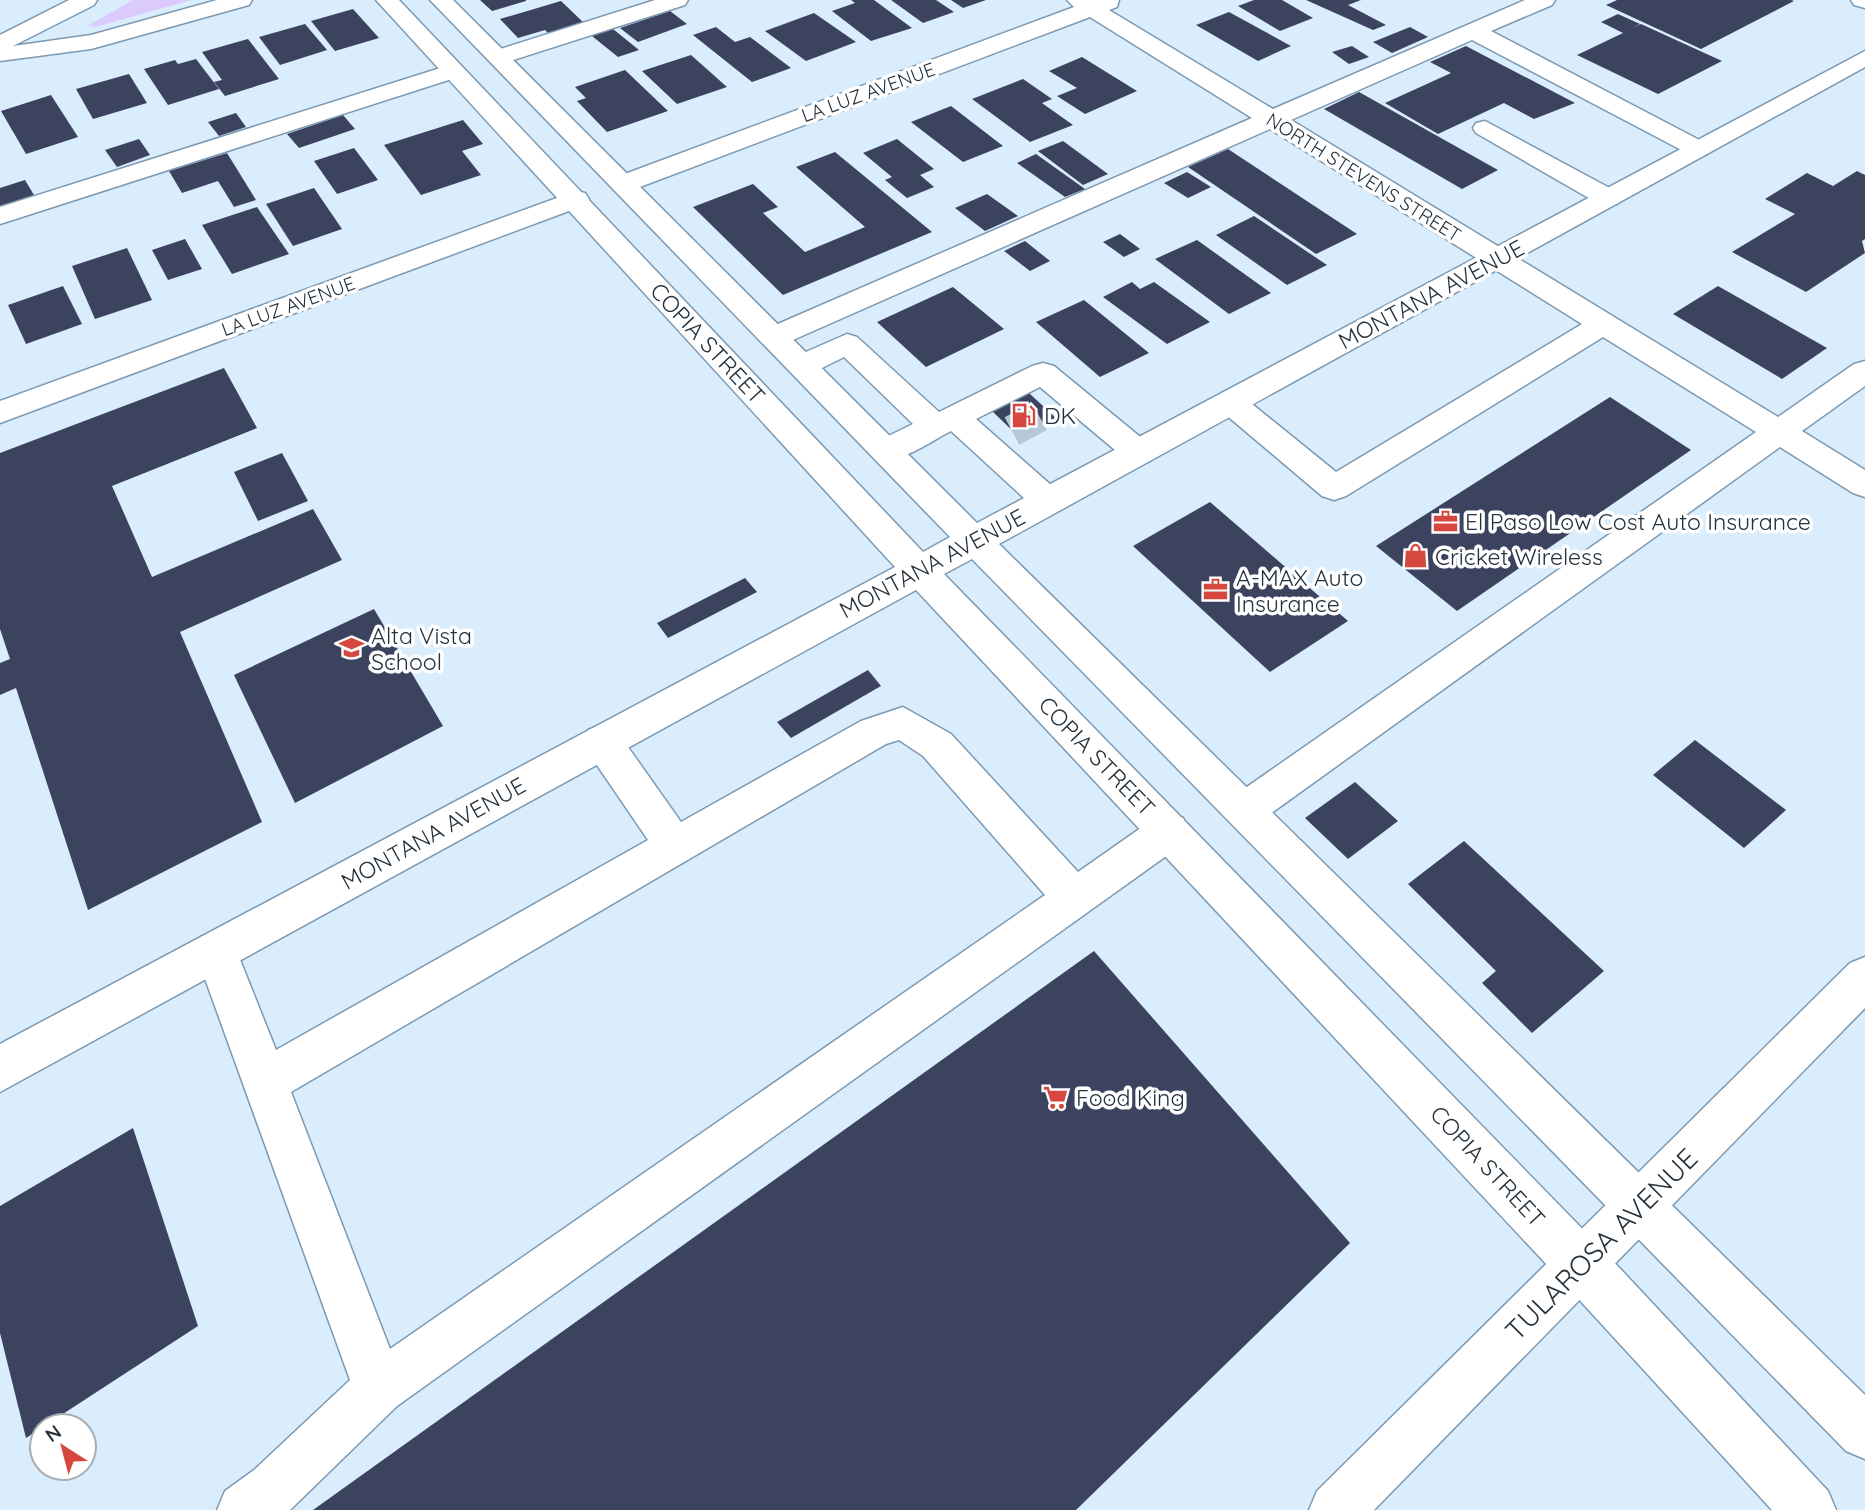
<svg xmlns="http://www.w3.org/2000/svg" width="1865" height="1510" font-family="Quicksand,sans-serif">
  <rect width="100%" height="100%" fill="#daedfd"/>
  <polygon fill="#dbcafc" points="133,0 192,0 95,27 89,25"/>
  <g fill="#3c435f">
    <polygon points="480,0 526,0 526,1 492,11"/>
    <polygon points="851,0 874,0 912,28 871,41 832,11 855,3"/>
    <polygon points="891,0 936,0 954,12 923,23"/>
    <polygon points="951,0 986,0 963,8"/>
    <polygon points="1254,0 1282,0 1313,18 1280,31 1238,6"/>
    <polygon points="1306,0 1361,0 1348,5 1386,25 1373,30"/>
    <polygon points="1617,0 1791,0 1794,1 1701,49 1606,5"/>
    <polygon points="561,1 584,23 549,34 545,30 518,38 500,19"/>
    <polygon points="353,9 379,38 335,51 311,21"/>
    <polygon points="670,11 687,24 638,42 620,28"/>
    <polygon points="1229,12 1291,46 1258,61 1196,25"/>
    <polygon points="814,13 856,42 806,61 765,31"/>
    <polygon points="1618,14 1640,24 1632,28 1641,24 1722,61 1658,94 1577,55 1623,33 1601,22"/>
    <polygon points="305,24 327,50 280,65 259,37"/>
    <polygon points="716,27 735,42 750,37 791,68 752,82 693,35"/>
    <polygon points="1410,27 1428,37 1392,53 1373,42"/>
    <polygon points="613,29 639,50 618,57 592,36"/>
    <polygon points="248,39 279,79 225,96 214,82 222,80 202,52"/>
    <polygon points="1352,46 1369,57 1349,64 1332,52"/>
    <polygon points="1466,46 1575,103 1534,119 1504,103 1438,134 1385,103 1451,73 1430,62"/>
    <polygon points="691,55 727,87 677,104 642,71"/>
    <polygon points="1082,57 1137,91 1085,114 1057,96 1077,88 1049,71"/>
    <polygon points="196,59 219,89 168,105 144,69 175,60 178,64"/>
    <polygon points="625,70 668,111 607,132 577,101 586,98 575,87"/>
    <polygon points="129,74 147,103 93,119 76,89"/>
    <polygon points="1023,79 1052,99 1042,103 1073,125 1030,142 972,99"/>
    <polygon points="1359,92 1498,170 1462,189 1324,109"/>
    <polygon points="51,95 78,137 26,154 1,111"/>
    <polygon points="951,106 1003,146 963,162 911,122"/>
    <polygon points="236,113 246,127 219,136 208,122"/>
    <polygon points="343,115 355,129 299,148 287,134"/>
    <polygon points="463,120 483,144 462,151 481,175 421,195 384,145"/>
    <polygon points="139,139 150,155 117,167 105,150"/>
    <polygon points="897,139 934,169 920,175 934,187 907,198 885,180 892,177 863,153"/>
    <polygon points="1063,141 1108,174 1083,185 1038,151"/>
    <polygon points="354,148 378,180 337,194 314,161"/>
    <polygon points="1228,149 1357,234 1316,254 1188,167"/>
    <polygon points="835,152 932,232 783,295 693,207 753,184 778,207 763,213 805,252 865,227 796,167"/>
    <polygon points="227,153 256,200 234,207 218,181 182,193 169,171"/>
    <polygon points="1036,154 1085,189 1065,197 1017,163"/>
    <polygon points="1857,171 1865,175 1865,239 1862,241 1865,253 1806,292 1732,252 1795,214 1765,199 1807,173 1833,186"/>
    <polygon points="1187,172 1211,187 1188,198 1164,183"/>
    <polygon points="25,180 34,195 0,206 0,188"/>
    <polygon points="314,188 342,229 293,246 266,204"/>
    <polygon points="987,194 1018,216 985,231 955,208"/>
    <polygon points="257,207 289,254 232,274 202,225"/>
    <polygon points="1254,216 1327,265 1287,285 1216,235"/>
    <polygon points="1120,234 1140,249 1124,257 1103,242"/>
    <polygon points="185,239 202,269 168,280 152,250"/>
    <polygon points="1197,240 1271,293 1229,314 1155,259"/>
    <polygon points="1025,241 1050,261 1030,271 1004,251"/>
    <polygon points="127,248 152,300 95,319 72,266"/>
    <polygon points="1132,282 1140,289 1154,282 1210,322 1167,344 1103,297"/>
    <polygon points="63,286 82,324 26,344 8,305"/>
    <polygon points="1718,286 1827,348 1782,379 1673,314"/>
    <polygon points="953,287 1004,329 926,367 877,322"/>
    <polygon points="1084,300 1149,353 1100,377 1036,322"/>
    <polygon points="224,368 257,428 112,486 152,577 313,509 342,560 180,632 262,822 88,910 16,688 0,695 0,663 10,659 0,629 0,453"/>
    <polygon points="1029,393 1057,419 1019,437 992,411"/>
    <polygon points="1610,397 1691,450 1457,611 1376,546"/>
    <polygon points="282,453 308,501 258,521 234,472"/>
    <polygon points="1210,502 1348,621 1270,672 1133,546"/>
    <polygon points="745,578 757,592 668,638 657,623"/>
    <polygon points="374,609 443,726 295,803 234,675"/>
    <polygon points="868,670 881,686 791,738 777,722"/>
    <polygon points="1695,740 1786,810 1744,848 1653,775"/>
    <polygon points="1355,782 1398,821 1348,859 1305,818"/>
    <polygon points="1464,841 1604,971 1532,1033 1482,983 1496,971 1408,884"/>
    <polygon points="1094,951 1350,1243 1076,1510 313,1510"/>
    <polygon points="133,1128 198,1326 26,1438 0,1333 0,1206"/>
  </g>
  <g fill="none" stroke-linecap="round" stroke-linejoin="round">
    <polyline stroke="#b6c7d6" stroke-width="31" stroke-dasharray="31 16" stroke-linecap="butt" points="1012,431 1049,411"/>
    <defs>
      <g id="minor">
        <polygon points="69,0 97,0 94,5 13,46 91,35 217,0 252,0 249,5 91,49 0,61 0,35"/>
        <polygon points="655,0 688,0 685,5 507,62 491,62 487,57 491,52"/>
        <polygon points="1067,0 1119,0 1117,7 1109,10 1273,109 1525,0 1555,0 1552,5 1491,31 1707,144 1711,149 1707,154 1689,154 1472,40 1291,120 1778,417 1854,364 1865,361 1865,386 1802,431 1865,470 1865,497 1853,493 1780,447 1259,822 1245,827 1231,822 1225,810 1231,798 1756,432 1603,337 1346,496 1334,500 1322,496 1219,409 1215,402 1219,395 1230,392 1241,395 1336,472 1582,324 1270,129 784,344 774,347 764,344 759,337 764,330 1252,118 1090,17 632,190 614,190 610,184 614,178 1074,7"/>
        <polygon points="1851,0 1865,0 1865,8 1854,5"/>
        <polygon points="453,64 461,66 465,71 461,76 0,224 0,207"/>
        <polygon points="1485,121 1617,192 1621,198 1617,204 1599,204 1476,133 1473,128 1476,123"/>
        <polygon points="576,191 585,193 589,199 585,205 0,423 0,401"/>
        <path d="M847,334L857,337L939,412L1032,366L1043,363L1054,366L1150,445L1155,453L1150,461L1139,464L1128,461L1040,387L976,419L1060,493L1064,501L1060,509L1048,513L1036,509L951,431C929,442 900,465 876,458L871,450L876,442L913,424L844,357L814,372L803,375L792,372L788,365L792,358Z"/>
        <path d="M903,707L951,734L1078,872L1155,818L1169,813L1183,818L1189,831L1183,844L397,1406L290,1510H217L225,1491L254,1470L350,1380L195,951L201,937L216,931L231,937L276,1050L648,840L588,752L583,741L588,730L602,725L616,730L681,822L861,721ZM899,740L923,756L1045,895L390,1349L291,1092L886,744Z"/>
        <polygon points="1865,957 1865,1008 1374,1510 1309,1510 1317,1491 1850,963"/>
      </g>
      <polygon id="major" points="376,0 399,0 923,552 950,537 430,0 453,0 977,523 1865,51 1865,67 999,544 1865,1395 1865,1459 1846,1451 972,559 944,574 1599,1246 1828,1491 1836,1510 1772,1510 1563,1282 916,590 0,1092 0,1044 895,567"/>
    </defs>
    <use href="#minor" stroke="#7c99b1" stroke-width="3"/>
    <use href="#major" stroke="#7c99b1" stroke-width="3"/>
    <use href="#minor" fill="#fff" fill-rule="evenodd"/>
    <use href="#major" fill="#fff" fill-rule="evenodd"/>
  </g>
  <defs>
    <symbol id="fuel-bare" viewBox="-9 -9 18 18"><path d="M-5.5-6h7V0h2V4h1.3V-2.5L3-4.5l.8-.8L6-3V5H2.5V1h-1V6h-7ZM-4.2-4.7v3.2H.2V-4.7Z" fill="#d6483f" stroke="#fff" stroke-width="2.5" paint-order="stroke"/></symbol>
    <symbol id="office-bare" viewBox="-9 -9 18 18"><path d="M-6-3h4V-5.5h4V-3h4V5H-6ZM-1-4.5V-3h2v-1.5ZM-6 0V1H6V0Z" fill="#d6483f" stroke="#fff" stroke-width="2.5" paint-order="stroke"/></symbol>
    <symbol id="shop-bare" viewBox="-9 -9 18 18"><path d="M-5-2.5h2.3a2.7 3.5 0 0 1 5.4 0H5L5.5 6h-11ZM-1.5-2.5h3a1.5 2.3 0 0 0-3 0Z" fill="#d6483f" stroke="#fff" stroke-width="2.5" paint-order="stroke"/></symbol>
    <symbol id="school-bare" viewBox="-9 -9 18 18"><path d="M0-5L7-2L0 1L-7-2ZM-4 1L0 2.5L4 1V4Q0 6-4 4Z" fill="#d6483f" stroke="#fff" stroke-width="2.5" paint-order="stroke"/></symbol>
    <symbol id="supermarket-bare" viewBox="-9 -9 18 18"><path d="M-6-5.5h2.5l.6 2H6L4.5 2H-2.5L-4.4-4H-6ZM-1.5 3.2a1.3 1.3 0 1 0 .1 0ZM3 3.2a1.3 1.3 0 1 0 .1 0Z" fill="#d6483f" stroke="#fff" stroke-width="2.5" paint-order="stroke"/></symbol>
  </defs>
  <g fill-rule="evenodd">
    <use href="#fuel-bare" x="1006" y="398" width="35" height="35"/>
    <use href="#office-bare" x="1428" y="504" width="35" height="35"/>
    <use href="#shop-bare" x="1398" y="538" width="35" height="35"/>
    <use href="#office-bare" x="1198" y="572" width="35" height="35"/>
    <use href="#school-bare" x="334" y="630" width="35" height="35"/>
    <use href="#supermarket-bare" x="1038" y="1080" width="35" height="35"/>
  </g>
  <g text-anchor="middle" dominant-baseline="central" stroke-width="7" stroke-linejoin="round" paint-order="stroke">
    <g font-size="19" fill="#25313b" stroke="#fff">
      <text transform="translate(868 92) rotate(-20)">LA LUZ AVENUE</text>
      <text transform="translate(1364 177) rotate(32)">NORTH STEVENS STREET</text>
      <text transform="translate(288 306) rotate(-20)">LA LUZ AVENUE</text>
    </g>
    <g font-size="23" fill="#25313b" stroke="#fff">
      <text transform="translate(1431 294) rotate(-28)">MONTANA AVENUE</text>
      <text transform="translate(708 343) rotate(47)">COPIA STREET</text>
      <text transform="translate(932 563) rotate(-28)">MONTANA AVENUE</text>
      <text transform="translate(1097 756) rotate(46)">COPIA STREET</text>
      <text transform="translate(433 833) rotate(-29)">MONTANA AVENUE</text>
      <text transform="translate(1488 1166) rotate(47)">COPIA STREET</text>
    </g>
    <g font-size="23" fill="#25313b" stroke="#fff" text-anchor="start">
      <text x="1044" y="415">DK</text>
      <text x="1465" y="521">El Paso Low Cost Auto Insurance</text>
      <text x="1435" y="556">Cricket Wireless</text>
      <text x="1236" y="577">A-MAX Auto<tspan x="1236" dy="26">Insurance</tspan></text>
      <text x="371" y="635">Alta Vista<tspan x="371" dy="26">School</tspan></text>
      <text x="1076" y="1097">Food King</text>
    </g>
    <g font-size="28" fill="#25313b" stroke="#fff">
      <text transform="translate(1601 1244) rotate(-45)">TULAROSA AVENUE</text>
    </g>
  </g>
  <g transform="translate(63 1447) rotate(324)"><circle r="33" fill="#ffffff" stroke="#a8adb1" stroke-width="2"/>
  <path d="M0-5L12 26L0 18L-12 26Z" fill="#d6483f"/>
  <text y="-10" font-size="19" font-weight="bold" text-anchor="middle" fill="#25313b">N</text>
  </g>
</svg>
